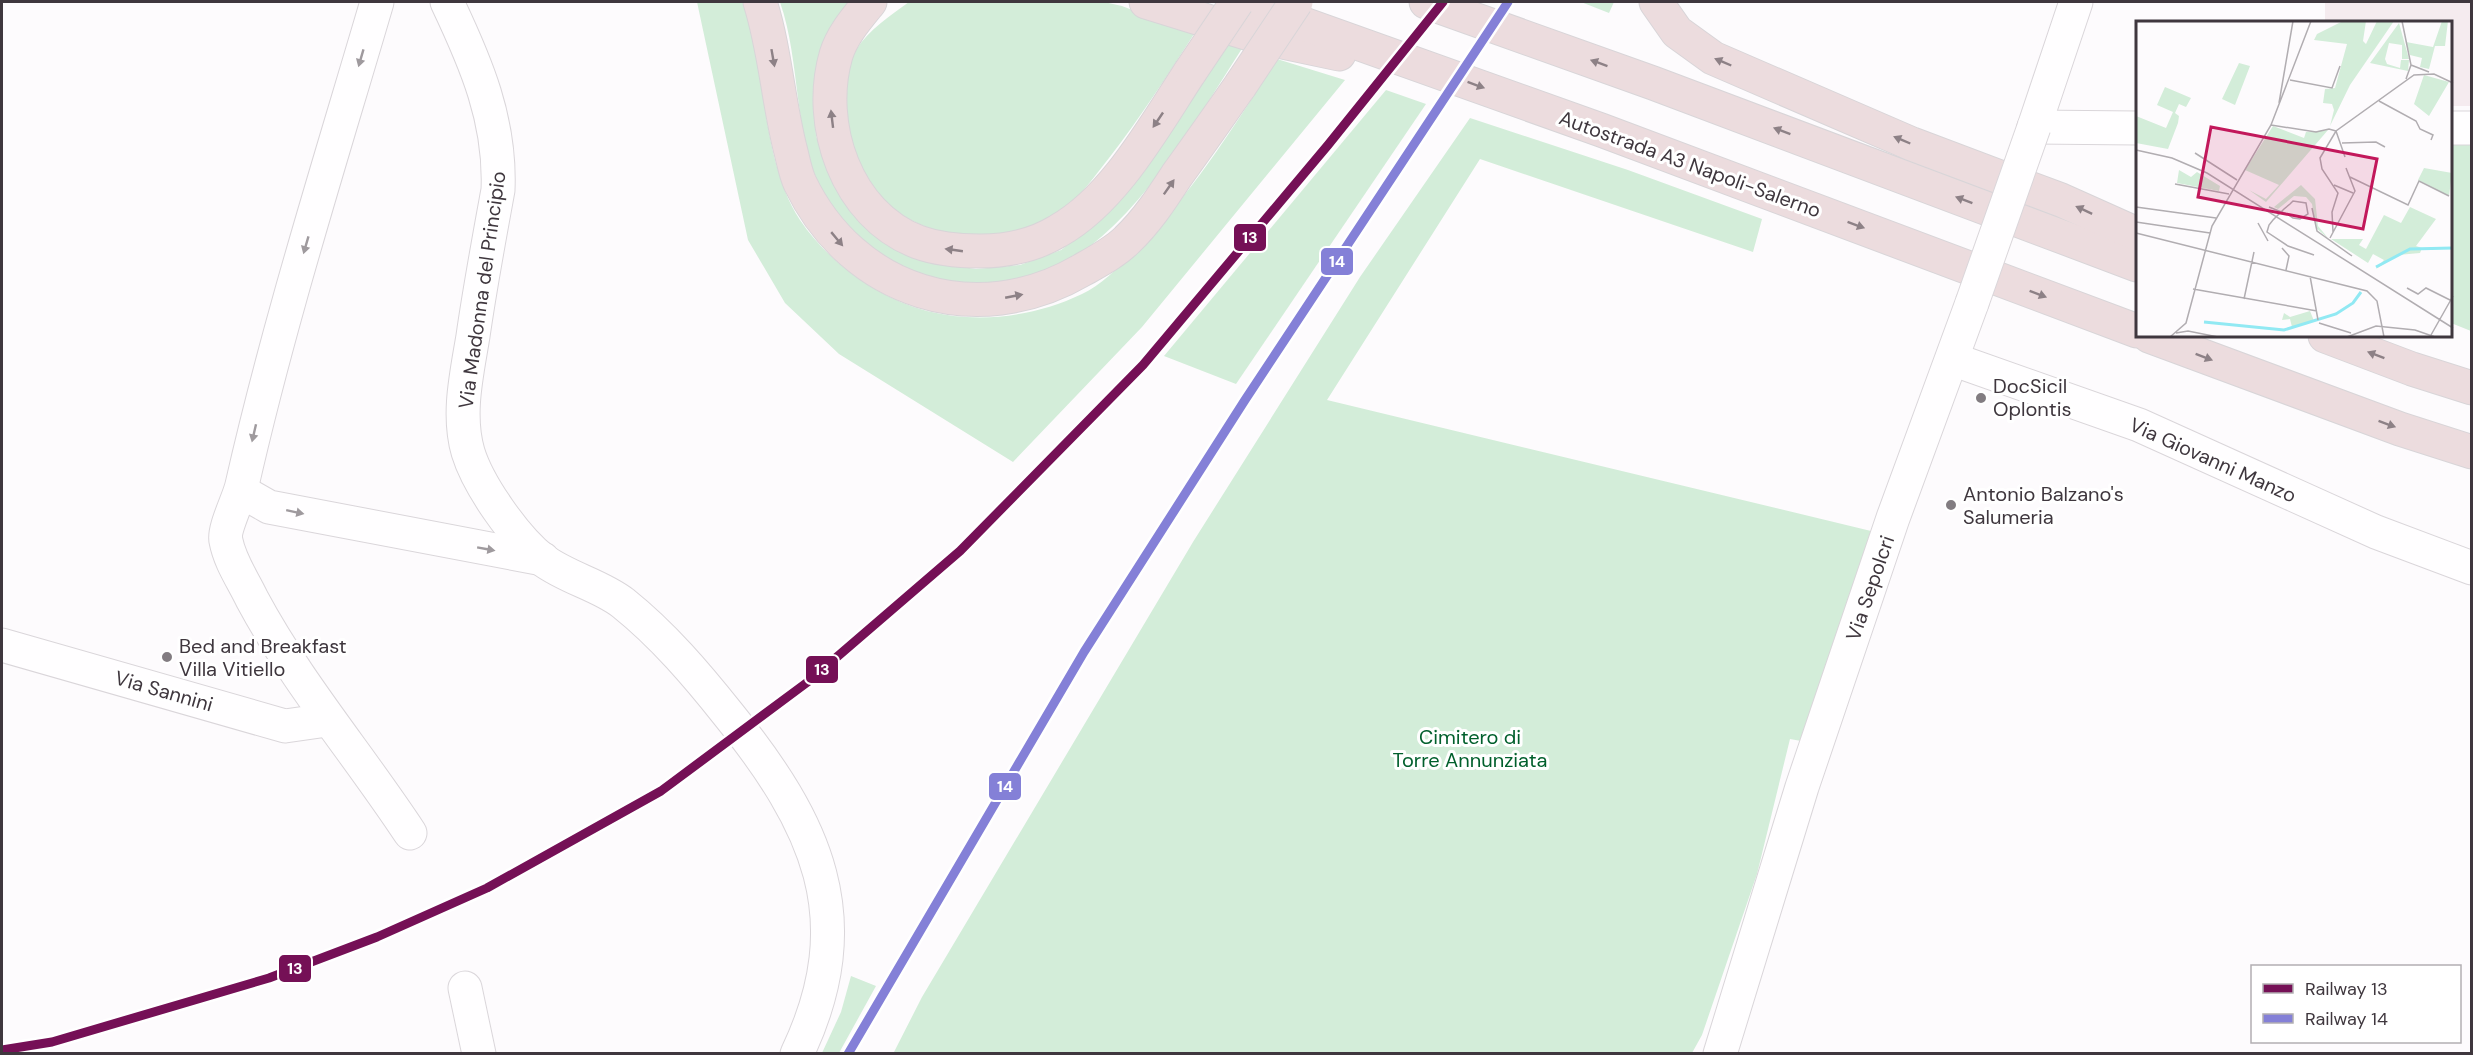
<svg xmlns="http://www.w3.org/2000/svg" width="2473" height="1055" font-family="'DM Sans',sans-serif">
  <rect width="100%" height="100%" fill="#fdfbfd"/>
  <polygon fill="#f5ebef" points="2325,2 2471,2 2471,106 2451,106 2450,22 2325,22"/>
  <g fill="#d3edd9">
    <path d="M697,2H743C747,16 753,30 755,45C765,100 769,173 800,220C828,262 878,298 927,311C978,324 1034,317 1082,294C1101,285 1119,267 1134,252C1191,195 1234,127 1277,59L1345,80L1142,327L1013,462L839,354L785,303L748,240Z"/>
    <path d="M780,2H851L824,43L814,87L816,136L833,183L859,219L930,262L976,269L1020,265L1061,250L1097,223L1144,172L1230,41L1243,47C1193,124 1133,235 1046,273C1028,280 1007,282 988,283C963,284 939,281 916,273C878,258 841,229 822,191C793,133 801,63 780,2Z"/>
    <path d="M909,2H1104L1122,6L1194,34C1167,76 1140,118 1109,158C1094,177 1078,200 1057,214C1041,225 1025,229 1007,232C921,249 848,197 846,108C845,90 847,66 856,50C868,30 891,15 909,2Z"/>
    <polygon points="1581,2 1614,2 1609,13"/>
    <polygon points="1386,90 1426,104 1236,384 1164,356"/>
    <polygon points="1470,118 1628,170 1762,219 1753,252 1480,159 1327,400 1871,531 1801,741 1790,739 1757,874 1702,1035 1692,1053 893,1054 922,997 1193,542 1360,277"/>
    <polygon points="2451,142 2471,142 2471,331 2451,323"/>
    <polygon points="851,976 876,986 839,1053 822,1053 841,1012"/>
  </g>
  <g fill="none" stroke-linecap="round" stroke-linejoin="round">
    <defs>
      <g id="minor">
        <path d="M377,2C330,162 279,322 242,485C239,499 223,529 226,541C230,562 243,580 252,599C297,683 358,754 410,833"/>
        <path d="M447,2C476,63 501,121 498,190C489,239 480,287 473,336C467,373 457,414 468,452C478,485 515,538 543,560C567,578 600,585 623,603C663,635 697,675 728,714C816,823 862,918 797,1054"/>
        <polyline points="2034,127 2137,128"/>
        <polyline points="2450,128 2472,128"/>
        <polyline points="1952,359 2139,425 2376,532 2472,568"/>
        <polyline points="241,491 269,507 543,559"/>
        <polyline points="2,645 285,726 327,720"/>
        <polyline points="465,988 479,1054"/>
      </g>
      <g id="tertiary">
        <polyline points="2034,127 2076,2"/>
        <polyline points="1720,1054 1802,787 1893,518 1972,303"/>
      </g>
      <g id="motorway">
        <path d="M760,2C775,49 778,100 790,148C793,159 795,172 800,183C853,293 976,332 1082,270C1098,261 1115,252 1127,240C1147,221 1162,198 1177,175C1198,146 1219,116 1240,86"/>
        <path d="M870,2C857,18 842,35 836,55C816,124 846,215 918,242C937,249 959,251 980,251C1007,251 1035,245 1058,231C1115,199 1155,125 1190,72"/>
        <polyline points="1146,2 1259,37 1339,54"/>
        <polyline points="1242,2 1601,130 2137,331"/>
        <polyline points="1426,2 1653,83 2137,265"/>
        <polyline points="1656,2 1677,32 1713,58 1912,144 2061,200 2137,234"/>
        <polyline points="2149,336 2400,429 2472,452"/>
        <polyline points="2325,336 2412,369 2472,388"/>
      </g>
    </defs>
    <use href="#minor" stroke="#dad6da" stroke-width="35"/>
    <use href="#tertiary" stroke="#dad6da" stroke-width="35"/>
    <use href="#motorway" stroke="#d8d5d8" stroke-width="35"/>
    <use href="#minor" stroke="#fffeff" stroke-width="33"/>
    <use href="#tertiary" stroke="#fffeff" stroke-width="33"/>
    <use href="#motorway" stroke="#ecdcde" stroke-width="33"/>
    <defs>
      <polyline id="tertiary-bridge" points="1972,303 2034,127"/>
      <g id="motorway-bridge">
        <polyline points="1190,72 1237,2"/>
        <polyline points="1240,86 1296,2"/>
      </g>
    </defs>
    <use href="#tertiary-bridge" stroke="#dad6da" stroke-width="35" stroke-linecap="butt"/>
    <use href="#motorway-bridge" stroke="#d8d5d8" stroke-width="35" stroke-linecap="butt"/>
    <use href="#tertiary-bridge" stroke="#fffeff" stroke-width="33"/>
    <use href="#motorway-bridge" stroke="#ecdcde" stroke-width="33"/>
    <defs>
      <polyline id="rail-1" points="2,1050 52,1042 269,978 377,937 487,888 661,791 809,681 960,551 1143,365 1328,145 1443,2"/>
      <polyline id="rail-2" points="848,1054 1084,652 1245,400 1508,2"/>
    </defs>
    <use href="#rail-1" stroke="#fff" stroke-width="14"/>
    <use href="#rail-2" stroke="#fff" stroke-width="14"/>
    <use href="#rail-1" stroke="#751056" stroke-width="9"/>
    <use href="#rail-2" stroke="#8480d7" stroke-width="9"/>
  </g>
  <defs><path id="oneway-solid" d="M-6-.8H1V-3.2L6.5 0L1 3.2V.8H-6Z" transform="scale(1.5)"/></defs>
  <g fill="#9f9a9e">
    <use href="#oneway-solid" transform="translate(361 58) rotate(106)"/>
    <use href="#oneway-solid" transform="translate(306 245) rotate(106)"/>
    <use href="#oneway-solid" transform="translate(254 433) rotate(103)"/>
    <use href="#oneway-solid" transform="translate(295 512) rotate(12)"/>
    <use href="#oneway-solid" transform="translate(486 549) rotate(10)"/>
  </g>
  <g fill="#8d8186">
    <use href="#oneway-solid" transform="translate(773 58) rotate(80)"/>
    <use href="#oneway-solid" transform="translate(1723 62) rotate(-157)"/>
    <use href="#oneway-solid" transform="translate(1599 63) rotate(-160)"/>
    <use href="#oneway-solid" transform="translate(1476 85) rotate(20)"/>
    <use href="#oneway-solid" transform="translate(832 119) rotate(-97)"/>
    <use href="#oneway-solid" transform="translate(1158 120) rotate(124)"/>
    <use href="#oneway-solid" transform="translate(1782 131) rotate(-159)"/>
    <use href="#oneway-solid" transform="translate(1902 140) rotate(-157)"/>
    <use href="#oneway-solid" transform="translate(1169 187) rotate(-55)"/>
    <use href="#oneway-solid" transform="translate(1964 200) rotate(-159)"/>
    <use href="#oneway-solid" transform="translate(2084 210) rotate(-155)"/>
    <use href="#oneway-solid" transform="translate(1856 225) rotate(20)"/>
    <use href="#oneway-solid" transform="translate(837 239) rotate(50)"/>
    <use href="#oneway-solid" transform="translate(954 250) rotate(-172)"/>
    <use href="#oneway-solid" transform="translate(2038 294) rotate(21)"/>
    <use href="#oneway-solid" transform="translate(1014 296) rotate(-11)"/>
    <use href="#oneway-solid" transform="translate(2376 355) rotate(-159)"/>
    <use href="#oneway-solid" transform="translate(2204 357) rotate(21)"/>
    <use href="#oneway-solid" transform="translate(2387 424) rotate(20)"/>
  </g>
  <g fill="#827c81" stroke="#fff" stroke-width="2">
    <circle cx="1981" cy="398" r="6"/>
    <circle cx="1951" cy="505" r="6"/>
    <circle cx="167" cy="657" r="6"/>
  </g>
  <g text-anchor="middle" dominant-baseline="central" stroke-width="6" stroke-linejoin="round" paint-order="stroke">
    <g font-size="20" fill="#3f373e" stroke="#fff">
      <text transform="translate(1690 164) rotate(20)">Autostrada A3 Napoli-Salerno</text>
      <text transform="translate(482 290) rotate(-82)">Via Madonna del Principio</text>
      <text transform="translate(2213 460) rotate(24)">Via Giovanni Manzo</text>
      <text transform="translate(1870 588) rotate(-71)">Via Sepolcri</text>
      <text transform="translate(164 691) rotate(16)">Via Sannini</text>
    </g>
    <g font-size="20" fill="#3f373e" stroke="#fff" text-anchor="start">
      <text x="1993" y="386">DocSicil<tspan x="1993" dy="23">Oplontis</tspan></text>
      <text x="1963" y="494">Antonio Balzano's<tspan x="1963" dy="23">Salumeria</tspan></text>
      <text x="179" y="646">Bed and Breakfast<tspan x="179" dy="23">Villa Vitiello</tspan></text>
    </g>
    <g font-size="20" fill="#015f2c" stroke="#fff">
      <text x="1470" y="737">Cimitero di<tspan x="1470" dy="23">Torre Annunziata</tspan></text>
    </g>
  </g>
  <g transform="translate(2136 21)">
    <rect width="316" height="316" fill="#fdfbfd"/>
    <path d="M207,0H230L227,20L230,23L241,0H258L214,64L194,105L198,89L196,83L187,82L189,68L199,67L211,23L178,19L181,13ZM306,0H312L309,25H299L293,48L284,46L286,37L274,34L270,21L297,26ZM263,2L273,38H266V24L253,22L249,38L251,43L264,47L265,39H273L272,50L234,42ZM103,42L114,45L99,84L86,78ZM288,54L313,61L293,95L278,83ZM29,66L55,77L50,86L43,83L39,92L43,95L42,102L32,128L0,122V95L30,107L37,91L21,84ZM137,105L168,117L170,111L192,109L130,181L113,169L130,178L143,164L109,149ZM288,147L316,152L313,175L282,159ZM43,149L55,156L61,151L84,165L83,170L41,162ZM165,164L179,178L182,205L192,217L180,207L176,183L170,176L158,175L142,188L138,186ZM274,186L300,198L280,225L286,227L284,232L262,234L240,248L248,239L237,233L232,242L195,218H227L223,224L230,228L248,194L265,202ZM174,290L178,300L171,303L156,306L154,298L146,299L148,292L154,296Z" fill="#d3edd9"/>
    <path fill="none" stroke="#91e9f3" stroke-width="3" d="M240,246L274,228L317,227M68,301L148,309L200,293L217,282L225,271"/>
    <path fill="none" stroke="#b1adb1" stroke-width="1.5" d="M266,0L275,44L270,58M275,44L293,51M154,59L196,67L204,45M243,80L280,100L284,108L297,114L295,119M143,82L157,0M135,104L180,111L193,108L200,110M200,110L209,136M206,122L240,121L249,126M0,129L36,137L71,152L317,307M59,132L101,159M214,156L272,184L283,160L313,175M39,163L93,173M198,164L217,172M0,186L80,197M133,186L143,190L151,193L157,197L164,198L172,193L170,182L157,180L154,183L148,188L137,199L133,204L131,211L152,225L178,234M176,187L181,210L216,235M0,201L74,212M122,202L132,220M197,211L196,191L202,172L186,148L184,137L200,110L278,54L298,53L317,62M0,212L231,270L241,280L248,316M194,217L219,170L210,147M146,227L153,235L150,249M174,255L182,299M271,267L282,273L290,267L314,279M57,268L181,290M108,278L118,231M183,302L215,312M40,312L52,310L82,316M295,314L317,275M34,316L50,302L76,205L135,104L175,0M211,316L240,305L279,309L299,316"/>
    <path fill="#c2185b" fill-opacity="0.15" stroke="#c2185b" stroke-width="3" d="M75,106L241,138L227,208L62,176Z"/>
    <rect width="316" height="316" fill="none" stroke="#3f373e" stroke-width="3"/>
  </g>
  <g stroke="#fff" stroke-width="2">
    <rect x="1233" y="223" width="34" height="29" rx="6" fill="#751056"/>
    <rect x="1320" y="247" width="34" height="29" rx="6" fill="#8480d7"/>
    <rect x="805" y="655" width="34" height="29" rx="6" fill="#751056"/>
    <rect x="988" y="772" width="34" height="29" rx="6" fill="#8480d7"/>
    <rect x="278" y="954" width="34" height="29" rx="6" fill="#751056"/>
  </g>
  <g font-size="16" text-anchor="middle" font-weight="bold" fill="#fff">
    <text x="1250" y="243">13</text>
    <text x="1337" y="267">14</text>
    <text x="822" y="675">13</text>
    <text x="1005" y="792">14</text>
    <text x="295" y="974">13</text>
  </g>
  <rect width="2473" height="1055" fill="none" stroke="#3f373e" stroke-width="6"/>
  <rect x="2251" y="965" width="210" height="78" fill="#ffffff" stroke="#b2afb2" stroke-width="1.5"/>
  <rect x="2263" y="984" width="30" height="9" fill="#751056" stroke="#b2afb2" stroke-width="1.5"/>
  <text x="2305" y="995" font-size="18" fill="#3f373e">Railway 13</text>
  <rect x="2263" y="1014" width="30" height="9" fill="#8480d7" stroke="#b2afb2" stroke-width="1.5"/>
  <text x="2305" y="1025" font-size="18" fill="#3f373e">Railway 14</text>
</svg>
